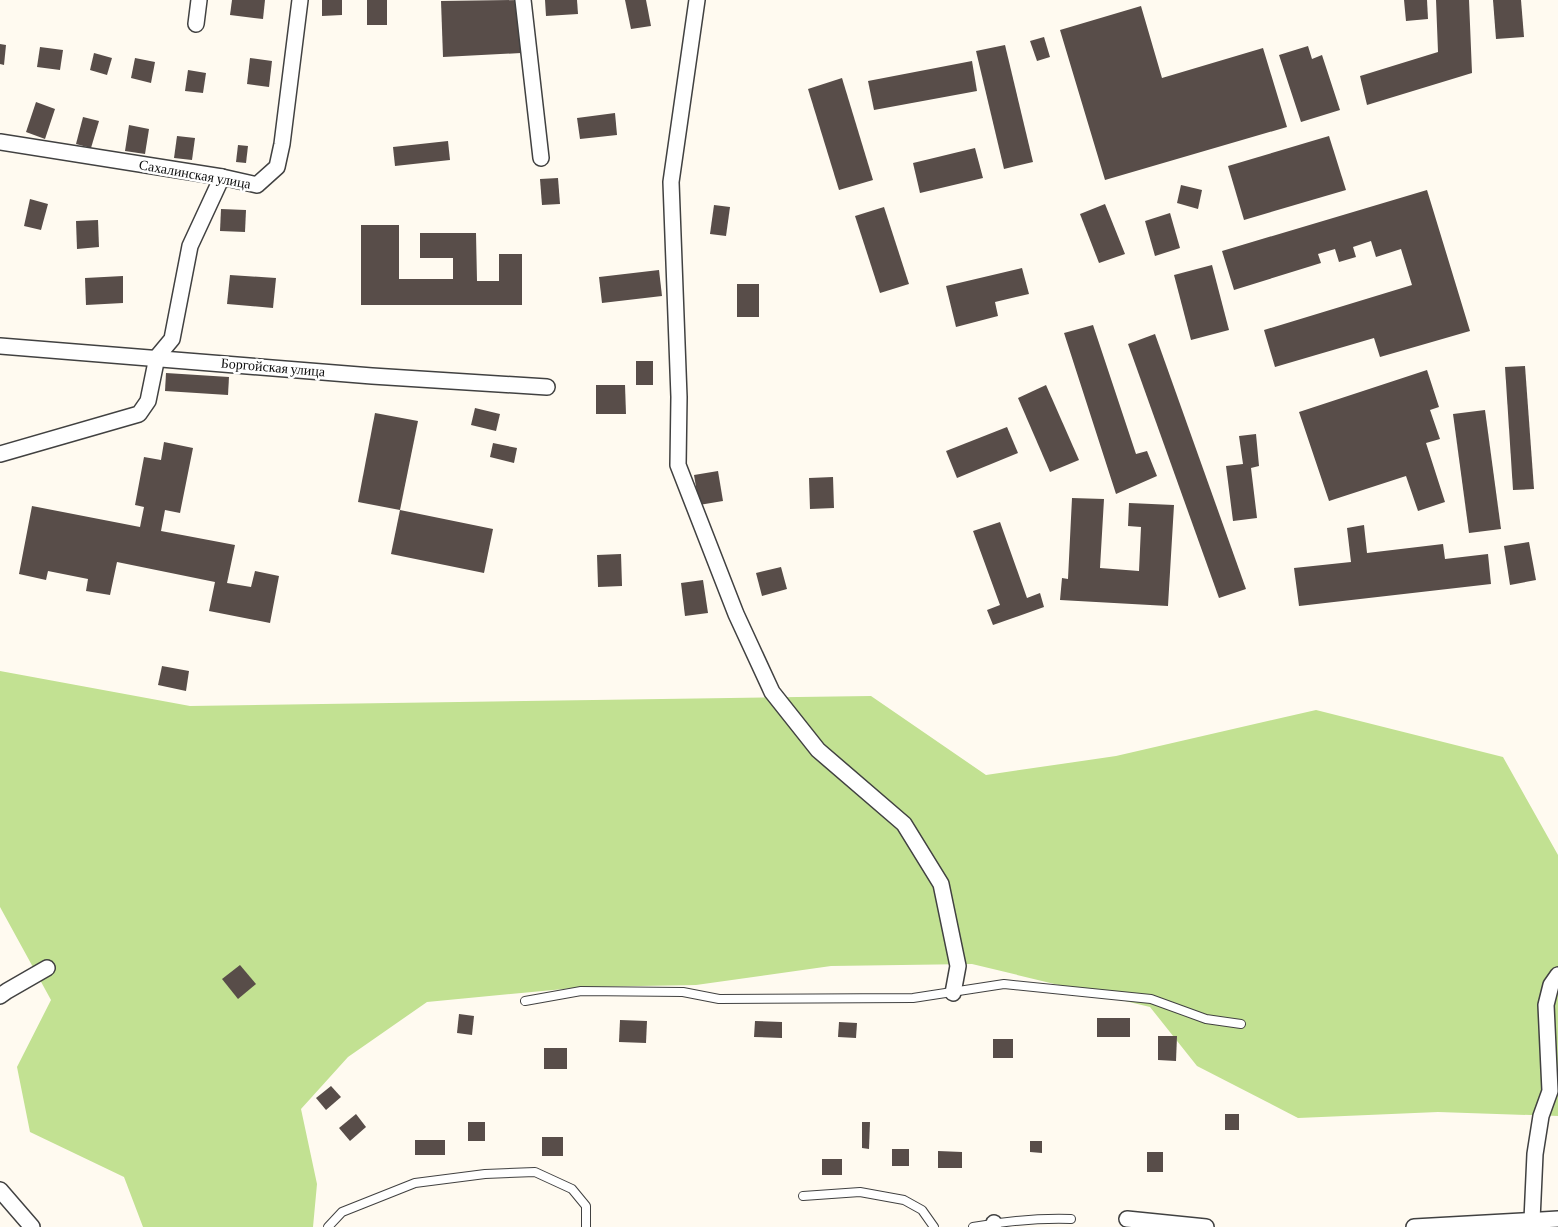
<svg xmlns="http://www.w3.org/2000/svg" width="1558" height="1227" font-family="'Crimson Pro',serif">
  <rect width="100%" height="100%" fill="#fffaf0"/>
  <polygon fill="#c2e192" points="0,671 190,706 871,696 986,775 1116,756 1316,710 1503,757 1558,855 1558,1116 1438,1112 1298,1118 1197,1066 1150,1007 972,964 831,966 696,985 585,987 427,1002 348,1057 301,1109 317,1184 313,1227 143,1227 124,1177 30,1132 17,1067 51,1000 0,907"/>
  <g fill="#584d49">
    <polygon points="232,0 265,0 263,19 230,15"/>
    <polygon points="322,0 342,0 342,15 322,16"/>
    <rect x="367" y="0" width="20" height="25"/>
    <polygon points="519,0 521,53 443,57 441,1"/>
    <polygon points="545,0 577,0 578,14 546,16"/>
    <polygon points="625,0 646,0 651,26 631,29"/>
    <polygon points="1404,0 1427,0 1428,19 1406,21"/>
    <polygon points="1436,0 1469,0 1472,73 1367,105 1360,76 1438,52"/>
    <polygon points="1493,0 1521,0 1524,37 1496,39"/>
    <polygon points="1141,6 1162,78 1263,48 1287,127 1105,180 1060,30"/>
    <polygon points="1044,37 1050,57 1037,61 1030,41"/>
    <polygon points="0,44 6,45 4,65 0,64"/>
    <polygon points="1005,45 1033,162 1004,169 976,51"/>
    <polygon points="1308,46 1312,59 1322,55 1340,110 1301,122 1279,55"/>
    <polygon points="40,47 63,50 60,70 37,67"/>
    <polygon points="94,53 112,58 107,75 90,70"/>
    <polygon points="135,58 155,62 151,83 131,78"/>
    <polygon points="250,58 272,61 269,87 247,84"/>
    <polygon points="972,61 977,91 874,110 868,81"/>
    <polygon points="188,70 206,73 203,93 185,91"/>
    <polygon points="842,78 873,180 839,190 808,89"/>
    <polygon points="36,102 55,109 45,139 26,132"/>
    <polygon points="615,113 617,135 580,139 577,118"/>
    <polygon points="83,117 99,121 91,148 76,144"/>
    <polygon points="129,125 149,129 145,154 125,151"/>
    <polygon points="177,136 195,138 192,160 174,158"/>
    <polygon points="1329,136 1346,190 1244,220 1228,166"/>
    <polygon points="448,141 450,160 395,166 393,147"/>
    <polygon points="238,145 248,146 246,163 236,162"/>
    <polygon points="975,148 983,178 920,193 913,163"/>
    <polygon points="558,178 560,204 542,205 540,179"/>
    <polygon points="1181,185 1202,190 1198,209 1177,203"/>
    <polygon points="1427,190 1470,331 1380,357 1374,338 1275,367 1264,330 1412,285 1401,249 1376,257 1371,241 1353,247 1356,257 1339,262 1335,249 1318,254 1321,263 1234,290 1222,251"/>
    <polygon points="30,199 48,204 41,230 24,226"/>
    <polygon points="1105,204 1125,254 1099,263 1080,214"/>
    <polygon points="714,205 730,207 726,236 710,234"/>
    <polygon points="884,207 909,284 880,293 855,216"/>
    <polygon points="221,209 246,210 245,232 220,231"/>
    <polygon points="1170,213 1180,248 1155,256 1145,221"/>
    <polygon points="98,220 99,247 77,249 76,221"/>
    <polygon points="361,225 399,225 399,279 453,279 453,258 420,258 420,233 476,233 477,281 499,281 499,254 522,254 522,305 361,305"/>
    <polygon points="1212,265 1229,330 1191,340 1174,275"/>
    <polygon points="1022,268 1029,294 995,302 998,316 956,327 946,286"/>
    <polygon points="659,270 662,296 602,303 599,277"/>
    <polygon points="230,275 276,278 273,308 227,304"/>
    <polygon points="123,276 123,303 86,305 85,278"/>
    <rect x="737" y="284" width="22" height="33"/>
    <polygon points="1093,325 1136,454 1147,451 1157,476 1116,494 1064,333"/>
    <polygon points="1155,334 1246,589 1219,598 1128,344"/>
    <rect x="636" y="361" width="17" height="24"/>
    <polygon points="1525,366 1534,489 1513,490 1505,367"/>
    <polygon points="1427,370 1439,407 1430,410 1440,439 1426,443 1445,502 1418,511 1406,476 1329,501 1299,412"/>
    <polygon points="166,373 229,377 228,395 165,391"/>
    <polygon points="596,385 625,385 626,414 596,414"/>
    <polygon points="1046,385 1079,460 1050,472 1018,398"/>
    <polygon points="475,408 500,414 496,431 471,425"/>
    <polygon points="1485,410 1501,529 1469,533 1453,414"/>
    <polygon points="375,413 418,421 400,510 358,502"/>
    <polygon points="1007,427 1018,453 957,478 946,451"/>
    <polygon points="1256,434 1259,466 1251,468 1257,518 1233,521 1226,466 1243,464 1239,436"/>
    <polygon points="164,442 193,448 180,513 165,510 161,531 235,545 227,583 251,587 255,571 279,576 270,623 209,611 215,582 117,562 110,595 86,591 88,579 48,571 46,580 19,574 32,506 140,527 144,507 135,505 144,457 161,460"/>
    <polygon points="493,443 517,448 514,463 490,457"/>
    <polygon points="718,471 723,501 699,505 694,475"/>
    <polygon points="833,477 834,508 810,509 809,478"/>
    <polygon points="1072,498 1104,499 1100,568 1139,571 1141,527 1128,526 1129,503 1174,505 1168,606 1060,600 1062,578 1068,579"/>
    <polygon points="400,510 493,529 484,573 391,554"/>
    <polygon points="1000,522 1027,598 1040,593 1044,607 993,625 987,610 1000,605 973,531"/>
    <polygon points="1364,525 1367,553 1443,544 1445,559 1488,554 1491,584 1299,606 1294,568 1351,562 1347,528"/>
    <polygon points="1529,542 1536,580 1510,585 1504,546"/>
    <polygon points="621,554 622,586 598,587 597,555"/>
    <polygon points="781,567 787,589 762,596 756,573"/>
    <polygon points="703,580 708,613 685,616 681,583"/>
    <polygon points="162,666 189,671 186,691 158,685"/>
    <polygon points="240,965 256,984 238,999 222,979"/>
    <polygon points="459,1014 474,1016 472,1035 457,1033"/>
    <rect x="1097" y="1018" width="33" height="19"/>
    <polygon points="620,1020 647,1021 646,1043 619,1042"/>
    <polygon points="755,1021 782,1022 782,1038 754,1037"/>
    <polygon points="839,1022 857,1023 856,1038 838,1037"/>
    <polygon points="1158,1036 1177,1036 1176,1061 1158,1060"/>
    <rect x="993" y="1039" width="20" height="19"/>
    <rect x="544" y="1048" width="23" height="21"/>
    <polygon points="331,1086 341,1097 326,1110 316,1098"/>
    <polygon points="356,1114 366,1127 350,1141 339,1128"/>
    <rect x="1225" y="1114" width="14" height="16"/>
    <rect x="468" y="1122" width="17" height="19"/>
    <polygon points="862,1122 870,1122 869,1149 862,1148"/>
    <rect x="542" y="1137" width="21" height="19"/>
    <rect x="415" y="1140" width="30" height="15"/>
    <polygon points="1030,1141 1042,1141 1042,1153 1030,1152"/>
    <rect x="892" y="1149" width="17" height="17"/>
    <polygon points="938,1151 962,1152 962,1168 938,1168"/>
    <rect x="1147" y="1152" width="16" height="20"/>
    <rect x="822" y="1159" width="20" height="16"/>
  </g>
  <g fill="none" stroke-linecap="round" stroke-linejoin="round">
    <defs>
      <g id="service">
        <polyline points="525,1001 581,991 683,992 719,999 913,998 1004,984 1151,999 1206,1019 1241,1024"/>
        <polyline points="803,1196 860,1192 904,1200 922,1210 934,1227"/>
        <polyline points="328,1227 342,1212 415,1183 485,1174 535,1172 572,1189 586,1206 586,1227"/>
        <path d="M973,1227C1006,1221 1038,1218 1071,1219"/>
      </g>
      <g id="minor">
        <polyline points="523,0 541,158"/>
        <polyline points="697,0 671,182 679,397 678,465 736,614 772,692 818,750 904,824 941,884 958,966 953,993"/>
        <polyline points="196,24 199,0"/>
        <polyline points="0,142 222,177 257,185 277,167 282,144 300,0"/>
        <polyline points="0,346 372,376 547,387"/>
        <polyline points="0,454 139,414 148,401 157,357 172,339 190,246 222,177"/>
        <polyline points="0,996 7,991 47,968"/>
        <polyline points="0,1190 32,1227"/>
        <polyline points="1127,1219 1206,1227"/>
        <polyline points="1532,1220 1535,1154 1541,1116 1550,1091 1546,1005 1551,985 1558,975"/>
        <polyline points="993,1227 994,1223"/>
        <polyline points="1414,1227 1558,1219"/>
      </g>
    </defs>
    <use href="#service" stroke="#414141" stroke-width="10"/>
    <use href="#minor" stroke="#414141" stroke-width="18"/>
    <use href="#service" stroke="#fff" stroke-width="8"/>
    <use href="#minor" stroke="#fff" stroke-width="15"/>
  </g>
  <g text-anchor="middle" dominant-baseline="central" stroke-width="5" stroke-linejoin="round" paint-order="stroke">
    <g font-size="14" fill="#0e0e0e" stroke="#fff">
      <text transform="translate(195 174) rotate(10)">Сахалинская улица</text>
      <text transform="translate(273 367) rotate(5)">Боргойская улица</text>
    </g>
  </g>
</svg>
